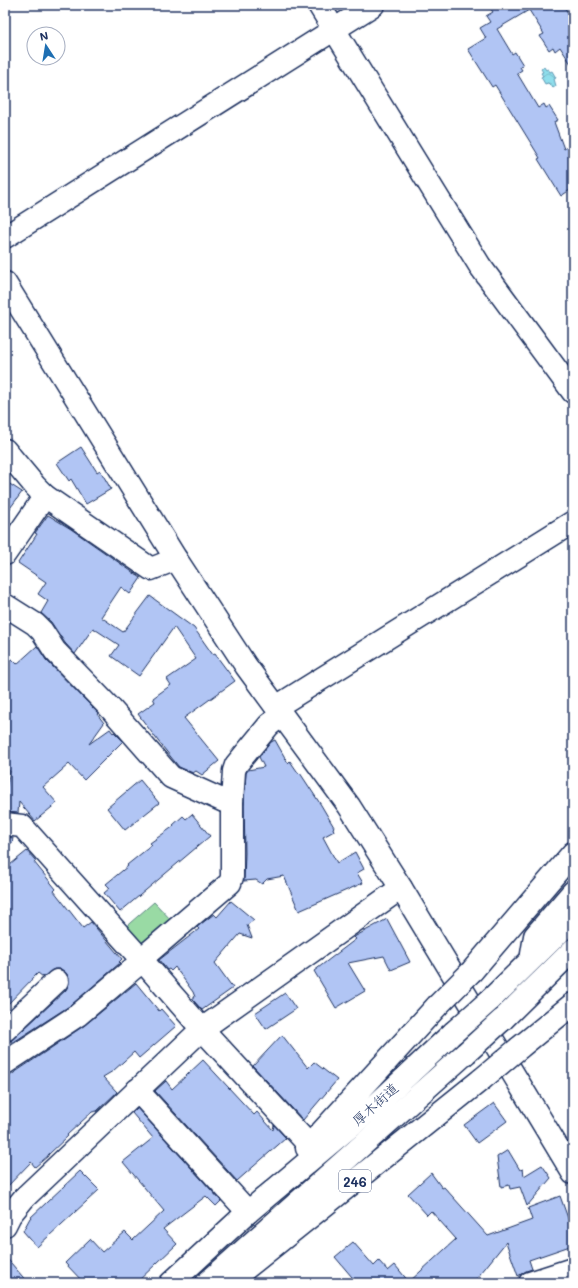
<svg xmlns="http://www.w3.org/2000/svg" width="578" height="1288" font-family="Mali,'Klee One',sans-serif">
  <defs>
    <pattern id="water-waves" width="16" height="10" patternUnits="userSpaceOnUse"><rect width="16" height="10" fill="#8fdeec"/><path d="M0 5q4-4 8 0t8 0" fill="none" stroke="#7bbfcd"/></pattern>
  </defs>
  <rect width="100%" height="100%" fill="#fff"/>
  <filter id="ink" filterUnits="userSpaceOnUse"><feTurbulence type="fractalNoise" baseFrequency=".025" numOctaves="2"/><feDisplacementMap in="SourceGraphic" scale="8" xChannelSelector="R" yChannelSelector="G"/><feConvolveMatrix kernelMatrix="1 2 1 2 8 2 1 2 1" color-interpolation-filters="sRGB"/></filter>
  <g filter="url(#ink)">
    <polygon fill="#99daa4" stroke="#5a8481" points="154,902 173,922 139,947 122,930"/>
    <polygon fill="url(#water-waves)" stroke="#6198b3" points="544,67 546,70 548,69 550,72 552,71 556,78 554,79 556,86 553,88 548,83 545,84 541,77 543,76 541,73 543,72 541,69"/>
    <g fill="#b1c5f4" stroke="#1b2f5e">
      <polygon points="488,5 563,5 573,21 573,67 560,47 555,51 553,47 549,50 540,36 544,34 529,10 497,29 512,54 515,52 523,65 520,67 522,70 517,73 538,108 544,104 546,108 549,106 558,120 554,122 564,149 573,144 573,188 561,196 538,159 540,158 495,85 492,87 468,49 486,38 480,28 490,22 486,16 493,12"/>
      <polygon points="81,447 97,472 100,470 111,489 86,504 71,479 69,481 57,463"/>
      <polygon points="5,481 22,492 5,515"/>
      <polygon points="48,515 71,529 141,578 130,594 121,587 101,617 123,632 150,596 194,628 213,655 215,654 235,681 184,718 219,761 202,775 196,771 193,773 179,767 158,741 138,714 155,702 153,698 171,685 167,679 196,659 174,627 139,676 111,656 119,645 93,628 75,654 65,643 51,622 41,613 48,601 38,594 46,582 18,563 37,534 35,533"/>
      <polygon points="37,646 46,660 98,713 97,714 104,723 89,744 110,729 113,733 114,732 123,741 84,780 69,764 43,787 57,803 35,821 19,802 18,813 5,812 5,794 10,771 5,770 5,652 17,664"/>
      <polygon points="275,740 288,763 290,761 299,774 300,773 321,805 334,827 333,828 334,831 323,837 337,863 355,852 364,869 357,873 363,883 299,911 284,876 267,879 262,884 256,880 244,881 245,853 244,802 246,773 248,770 264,767 259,757 271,742"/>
      <polygon points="140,780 159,803 125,830 107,808"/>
      <polygon points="192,814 210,836 120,912 104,893 110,888 106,884 128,866 127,865 152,845 150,843 174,826 173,825 183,816 186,819"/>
      <polygon points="5,837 13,838 12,843 5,843"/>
      <polygon points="27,851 36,861 34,862 56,889 54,891 83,928 91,922 122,959 119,962 120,963 71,1005 12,1043 11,1041 66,990 69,984 69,978 66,973 61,969 54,969 43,977 38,973 5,1007 5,869"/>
      <polygon points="231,901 254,920 247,925 252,938 240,934 215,963 233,988 202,1010 192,999 195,997 193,992 175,967 171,971 169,969 167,970 159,960 199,929 197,927 214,914 217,917"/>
      <polygon points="387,919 410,962 391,970 384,956 348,963 365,991 336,1008 314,971 356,939 354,937"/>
      <polygon points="136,983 159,1011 161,1009 176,1026 139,1058 134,1052 113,1071 103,1077 117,1092 97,1111 92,1112 67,1135 68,1136 48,1155 48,1156 35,1167 31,1162 5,1189 5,1079 85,1025"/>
      <polygon points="285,993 296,1009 266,1029 255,1013"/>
      <polygon points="282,1035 308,1068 314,1062 337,1080 303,1120 253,1066"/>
      <polygon points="203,1060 254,1115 257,1112 273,1130 274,1125 286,1138 237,1181 155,1091 166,1081 172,1089"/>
      <polygon points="494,1103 507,1121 477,1143 464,1125"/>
      <polygon points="137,1108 221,1201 216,1206 206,1196 163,1229 177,1244 136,1283 84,1283 65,1263 90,1239 102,1252 125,1232 133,1240 164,1211 123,1162 153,1138 132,1113"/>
      <polygon points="508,1150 520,1170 523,1169 524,1176 542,1165 551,1178 527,1206 520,1187 510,1189 509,1185 501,1187 497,1157"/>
      <polygon points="80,1171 99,1190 37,1247 23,1231 30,1218"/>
      <polygon points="431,1173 442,1188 444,1187 488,1236 532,1220 528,1208 560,1196 569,1221 573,1220 573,1245 529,1260 532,1269 526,1271 518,1276 506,1242 473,1283 357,1283 335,1257 353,1242 374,1266 379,1261 388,1271 395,1265 409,1282 456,1239 431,1211 427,1215 408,1194"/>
      <polygon points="5,1256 28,1283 5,1283"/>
    </g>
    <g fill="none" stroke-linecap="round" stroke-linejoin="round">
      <defs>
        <g id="minor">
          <polyline points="319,5 480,266 573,392"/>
          <polyline points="5,237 373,5"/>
          <polyline points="5,283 176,559 246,666 349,806 401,888 573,1173"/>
          <polyline points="5,450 35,486 45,496 151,569 176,559"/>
          <polyline points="5,554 45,496"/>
          <polyline points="5,605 35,624 42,631 55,651 111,709 171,777 224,801 232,802"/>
          <polyline points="276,707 573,522"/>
          <polyline points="5,824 22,826 141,959 202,1029 309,1145"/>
          <polyline points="5,1030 57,981"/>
          <polyline points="5,1063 78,1015 136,966 141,959 230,883 232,877 232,802 234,771 236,765 269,725 282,715"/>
          <polyline points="137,1090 248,1212"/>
          <polyline points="5,1225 10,1215 24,1198 202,1029 401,888"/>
          <polyline points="530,1283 573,1269"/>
        </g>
        <g id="highway">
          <polyline points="532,954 535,936 573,892"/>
          <polyline points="472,971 573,853"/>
          <polyline points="490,1000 573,919"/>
          <polyline points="502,1020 573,950"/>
          <polyline points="519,1048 573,1004"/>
          <polyline points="307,1148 437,1006"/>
          <polyline points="230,1281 482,1079"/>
          <polyline points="171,1283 248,1212 377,1104 454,1032"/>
          <polyline points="207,1283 466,1053"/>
        </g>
      </defs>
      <use href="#minor" stroke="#1b2f5e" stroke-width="25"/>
      <use href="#highway" stroke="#1b2f5e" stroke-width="25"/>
      <use href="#minor" stroke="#fff" stroke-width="22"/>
      <use href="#highway" stroke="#fff" stroke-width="22"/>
      <defs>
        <g id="highway-bridge">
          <polyline points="437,1006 472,971"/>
          <polyline points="454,1032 490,1000"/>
          <polyline points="466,1053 502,1020"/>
          <polyline points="482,1079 519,1048"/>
        </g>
      </defs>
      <use href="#highway-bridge" stroke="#1b2f5e" stroke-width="25" stroke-linecap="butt"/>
      <use href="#highway-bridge" stroke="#fff" stroke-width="22"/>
    </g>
  </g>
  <g text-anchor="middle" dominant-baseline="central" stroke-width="3" stroke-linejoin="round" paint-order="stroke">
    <rect fill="#fff" stroke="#5f6d8e" stroke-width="1" x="339" y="1170" width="32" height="22" rx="3"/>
    <g font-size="13" font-weight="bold" fill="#1b2f5e">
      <text x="355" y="1181">246</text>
    </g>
    <g font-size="14" fill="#1b2f5e" stroke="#fff">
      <text transform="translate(375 1104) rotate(-42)">厚木街道</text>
    </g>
  </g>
  <rect width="578" height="1288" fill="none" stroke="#fff" stroke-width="20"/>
  <rect x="10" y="10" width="558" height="1268" fill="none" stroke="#1b2f5e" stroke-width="1.5" filter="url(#ink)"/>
  <g transform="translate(46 46) rotate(348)"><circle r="19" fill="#ffffff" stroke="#a4acbf"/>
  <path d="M0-3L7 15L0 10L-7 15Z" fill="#1f6fb2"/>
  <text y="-6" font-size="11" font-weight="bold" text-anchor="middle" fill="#1b2f5e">N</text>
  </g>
</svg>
